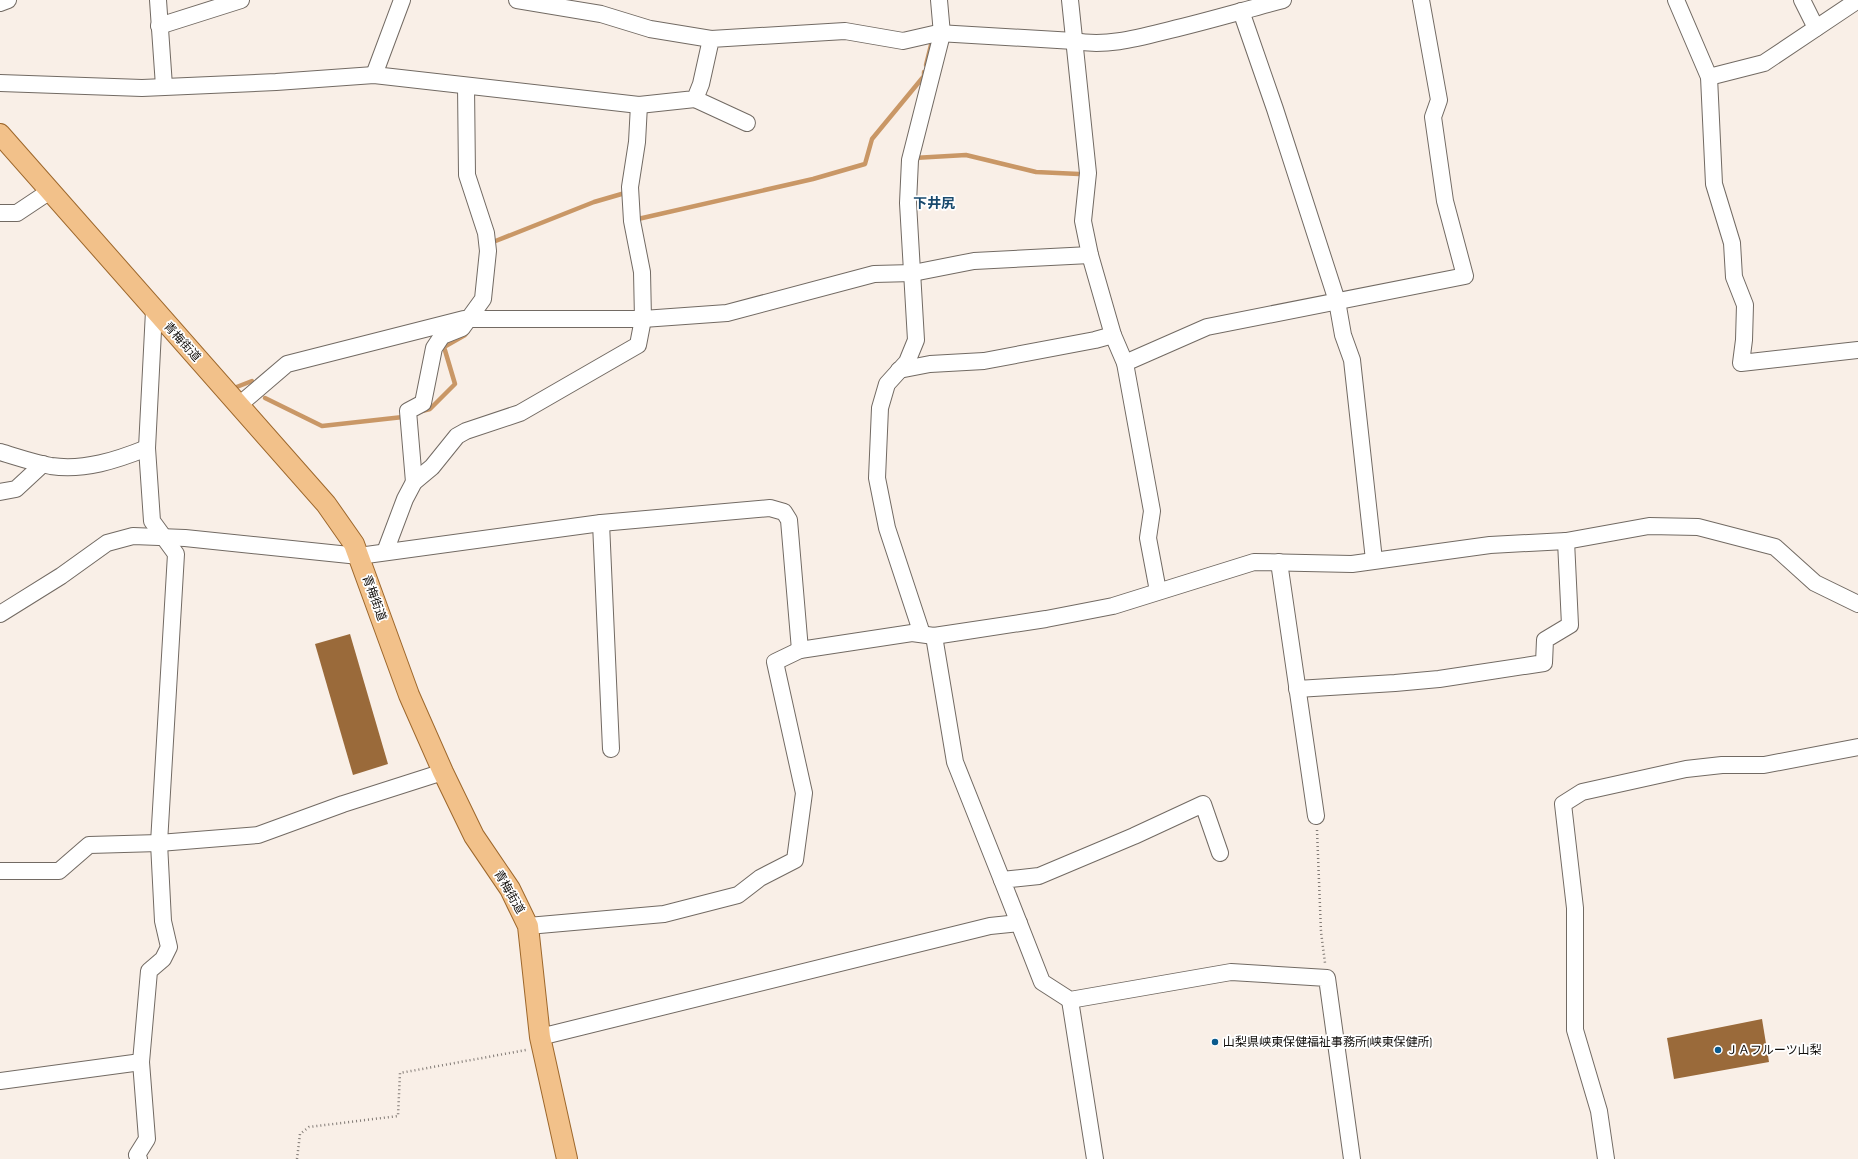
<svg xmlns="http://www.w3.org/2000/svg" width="1858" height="1159" font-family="'Sofia Sans Condensed','Noto Sans JP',sans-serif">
  <rect width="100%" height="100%" fill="#f9efe7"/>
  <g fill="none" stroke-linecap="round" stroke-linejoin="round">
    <g stroke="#c99766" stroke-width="4.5">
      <polyline points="926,65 933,37"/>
      <polyline points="914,158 966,155 1036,172 1079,174"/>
      <polyline points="637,216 638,219 813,179 865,164 872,139 924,76 924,72"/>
      <polyline points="493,245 493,242 594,202 625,193"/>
      <polyline points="234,388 252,381"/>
      <polyline points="265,398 322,426 403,417"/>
      <polyline points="422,411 430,409 455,384 444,347 465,335 468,331"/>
    </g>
  </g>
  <g fill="#9a6a3a">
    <polygon points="350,634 388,764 353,775 315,644"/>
    <polygon points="1762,1019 1769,1062 1674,1079 1667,1038"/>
  </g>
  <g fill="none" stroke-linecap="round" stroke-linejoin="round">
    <defs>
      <g id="minor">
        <polyline points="158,0 164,86"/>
        <polyline points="517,0 601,14 650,29 711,39"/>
        <polyline points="1070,0 1088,173 1083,221 1090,255 1113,335 1125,363 1152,511 1148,538 1158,591"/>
        <polyline points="1676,0 1709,77 1714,184 1732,243 1734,277 1745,305 1744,340 1741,363 1858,350"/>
        <polyline points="1802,0 1816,28"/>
        <polyline points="0,3 8,0"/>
        <polyline points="1241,11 1275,109 1337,301 1343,335 1352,360 1374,560"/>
        <polyline points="159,26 241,0"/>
        <polyline points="374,75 402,0"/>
        <polyline points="1709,77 1764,63 1858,0"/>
        <path d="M0,83L142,88L276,82L374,75L639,105L695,99L701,84L711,39L845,31L903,41L938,33L1074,41C1107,47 1138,38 1170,30C1208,21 1245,10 1283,0"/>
        <polyline points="695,99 747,123"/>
        <polyline points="0,213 17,213 50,191"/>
        <polyline points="1125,363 1207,327 1465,276 1445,201 1433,117 1439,100 1421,0"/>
        <polyline points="899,370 930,364 984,361 1095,340 1113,335"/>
        <polyline points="239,405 287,364 464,319 643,319 727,313 874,274 913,273 974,261 1090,255"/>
        <path d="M0,452C17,457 34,463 51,466C84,471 117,460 147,448"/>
        <polyline points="414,482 408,411 423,403 434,348 442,336 462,328 483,299 488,251 486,233 467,175 466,86"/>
        <polyline points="0,492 16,489 43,464"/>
        <polyline points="601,523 611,749"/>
        <polyline points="385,552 405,499 414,482 432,467 457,436 466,431 520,413 638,345 643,319 642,272 632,221 630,187 637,142 639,105"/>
        <polyline points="1279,562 1316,816"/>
        <polyline points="0,614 61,576 107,543 133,536 185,538 359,556 601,523 770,508 784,512 789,520 800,650 912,633 934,636 1046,619 1113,606 1254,562 1352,564 1490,545 1566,541 1649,526 1698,527 1775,547 1815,583 1858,604"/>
        <polyline points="922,634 887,528 877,478 880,408 887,384 907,362 916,340 908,203 910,160 942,34 939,0"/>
        <polyline points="934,636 955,762 1002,880"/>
        <polyline points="1297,689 1395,683 1439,679 1544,663 1545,640 1570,625 1566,541"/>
        <polyline points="1220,853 1203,804 1134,836 1039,876 1002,880 1042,982 1070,1000 1231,972 1327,978 1352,1159"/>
        <polyline points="0,871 59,871 89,845 159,843 258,835 343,804 443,772"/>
        <polyline points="528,926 664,914 738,895 760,878 795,860 804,793 775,662 800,650"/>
        <polyline points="1070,1000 1095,1159"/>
        <polyline points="540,1037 990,926 1019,923"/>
        <polyline points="0,1081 141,1062"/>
        <polyline points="139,1159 137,1155 147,1139 141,1062 149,971 163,959 169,947 163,921 159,843 176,554 152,521 147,448 154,311"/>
        <polyline points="1606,1159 1599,1111 1575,1030 1575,908 1563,804 1582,792 1686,769 1722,765 1764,765 1858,747"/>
      </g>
      <polyline id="major" points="0,134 326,504 354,544 409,695 443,772 474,836 510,889 528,926 540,1037 567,1159"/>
    </defs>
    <use href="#minor" stroke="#726a63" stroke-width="18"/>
    <use href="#major" stroke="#9d672b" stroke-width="22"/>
    <g stroke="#817a75" stroke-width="2.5" stroke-dasharray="1 3" stroke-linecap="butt">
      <polyline points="1317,830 1321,932 1325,963"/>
      <polyline points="297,1159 300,1134 309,1127 398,1116 400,1073 526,1050"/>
    </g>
    <use href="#minor" stroke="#fff" stroke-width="16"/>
    <use href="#major" stroke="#f2c18a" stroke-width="20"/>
  </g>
  <g fill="#0b5a8d" stroke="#fff" stroke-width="1.5">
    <circle cx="1215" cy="1042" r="4"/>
    <circle cx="1718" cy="1050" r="4"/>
  </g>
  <g text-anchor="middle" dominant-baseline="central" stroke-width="3.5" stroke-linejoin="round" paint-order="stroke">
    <g font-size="12" fill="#110e0b" stroke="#fff">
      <text transform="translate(182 342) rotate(48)">青梅街道</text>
      <text transform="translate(374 598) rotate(70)">青梅街道</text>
      <text transform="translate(509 892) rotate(60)">青梅街道</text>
    </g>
    <g font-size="12" fill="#110e0b" stroke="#fff" text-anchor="start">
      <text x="1223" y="1042">山梨県峡東保健福祉事務所(峡東保健所)</text>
      <text x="1726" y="1050">ＪＡフルーツ山梨</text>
    </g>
    <g font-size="14" font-weight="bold" fill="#18496d" stroke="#fff">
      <text x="934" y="203">下井尻</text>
    </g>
  </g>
</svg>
